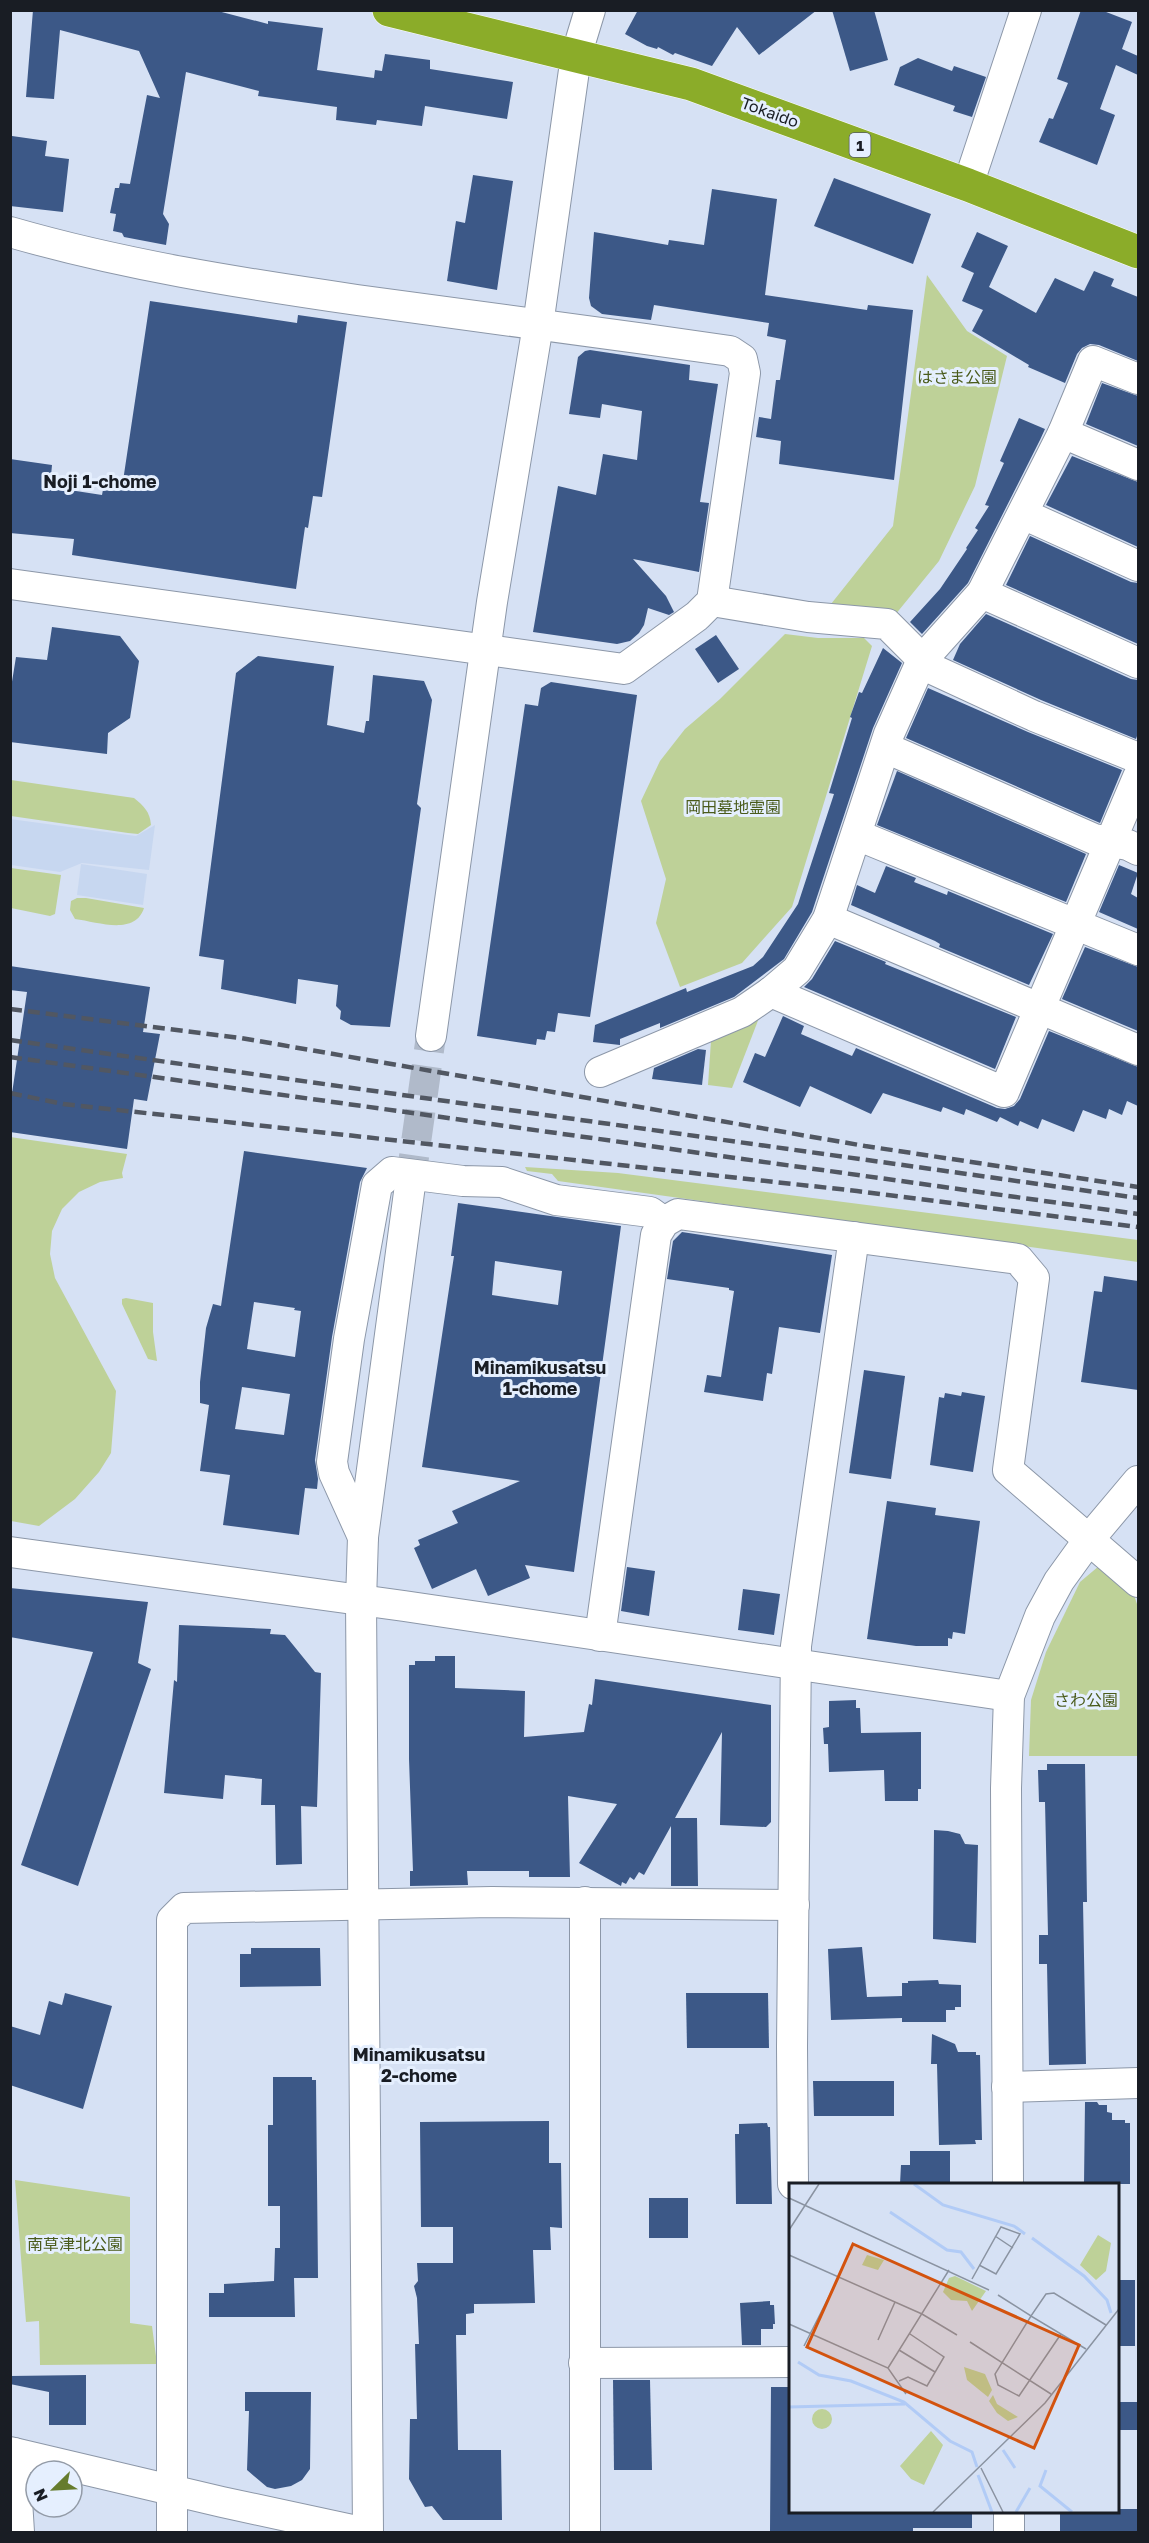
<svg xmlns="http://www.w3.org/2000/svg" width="1149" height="2543" font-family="'Golos Text','Noto Sans JP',sans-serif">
  <rect width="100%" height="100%" fill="#d6e1f4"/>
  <g fill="#c7d7f0">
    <polygon points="10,819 136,836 155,825 149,870 82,863 60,872 11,865"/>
    <polygon points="81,864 147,874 143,905 77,895"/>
  </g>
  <g fill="#bed198">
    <polygon points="927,275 967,331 1007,356 975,486 939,561 895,615 831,604 893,526"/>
    <polygon points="785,634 818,638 864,638 872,646 792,907 742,963 680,987 656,923 666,879 641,801 660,761 685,729 720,699"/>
    <path d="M11,780L134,798C144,806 150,812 151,825L138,834L128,833L11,816Z"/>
    <polygon points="11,868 61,875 55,914 50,916 11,908"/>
    <path d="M77,898H86L144,908C135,936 98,922 75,919L70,910L71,901Z"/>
    <polygon points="759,1018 732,1088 708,1085 711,1041"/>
    <polygon points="10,1137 127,1154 122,1173 123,1178 100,1182 79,1192 62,1209 52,1231 50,1254 55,1278 116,1391 111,1453 99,1472 75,1499 39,1526 11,1521"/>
    <polygon points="525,1167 618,1173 1138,1240 1138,1262 558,1181 552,1174 527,1171"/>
    <polygon points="126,1298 153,1303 153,1332 157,1361 148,1359 122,1304 122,1299"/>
    <polygon points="1099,1566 1131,1586 1138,1607 1138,1756 1029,1756 1031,1700 1046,1652 1080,1582"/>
    <polygon points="15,2180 130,2197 130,2323 152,2326 157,2364 40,2365 39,2321 26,2322"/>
  </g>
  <g fill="#3c5887" fill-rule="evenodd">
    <polygon points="33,10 214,10 268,24 268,21 323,28 317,70 374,78 375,70 382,71 385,54 430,60 430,69 513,82 507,119 425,106 422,126 377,120 376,125 336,120 337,107 258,96 259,91 186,72 163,214 169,224 166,245 124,237 122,233 113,231 116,214 110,213 115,188 119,188 120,183 130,184 147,95 160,98 139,51 60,30 54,99 26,97"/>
    <polygon points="638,10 817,10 759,55 737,27 712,66 675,53 673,55 658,47 657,49 647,46 625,34"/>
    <polygon points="832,10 874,10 888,60 850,71"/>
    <polygon points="1081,10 1101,10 1132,22 1122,49 1138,56 1138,75 1116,65 1100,109 1115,115 1097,165 1039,142 1049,118 1053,119 1068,83 1057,79"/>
    <polygon points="918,58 952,71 954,66 986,77 972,117 953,111 955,106 894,85 900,67"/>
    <polygon points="12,136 47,141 45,156 69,159 63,212 10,206"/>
    <polygon points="473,175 513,181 497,290 447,281 456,221 465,223"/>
    <polygon points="834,178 931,214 913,264 814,226"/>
    <polygon points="712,189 777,199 765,295 867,310 868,305 913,310 894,480 779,464 781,441 756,437 759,417 771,419 776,380 780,380 786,340 767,336 769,323 654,305 651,320 602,314 591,306 589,298 594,232 668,245 669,240 704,245"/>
    <polygon points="977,232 1008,246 989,287 1036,313 1055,278 1084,291 1094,271 1114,279 1111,286 1138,297 1138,361 1099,345 1090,344 1082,348 1077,354 1065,383 1028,367 1029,365 972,331 983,310 962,301 974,273 961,267"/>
    <polygon points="150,301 297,323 298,315 347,322 322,497 313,496 308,528 305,527 296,589 72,555 74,539 10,533 10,459 52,465 50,487 102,495 105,479 123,481"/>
    <polygon points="590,350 690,365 689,380 718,384 700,502 709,503 699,572 633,559 666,596 674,612 669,615 648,608 644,625 639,633 630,641 617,644 533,632 558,486 596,495 603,454 637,460 642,411 602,404 600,418 569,414 578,357 585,351"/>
    <polygon points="1102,383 1138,396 1138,446 1086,424"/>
    <polygon points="1019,418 1045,429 1040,440 968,583 922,634 910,622 940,589 967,549 966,548 978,530 975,528 989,506 985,505 1004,463 1000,461"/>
    <polygon points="1072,456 1138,482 1138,547 1046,505"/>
    <polygon points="1030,536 1131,582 1138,583 1138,644 1006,585"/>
    <polygon points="986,614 1131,679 1138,680 1138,733 1136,739 1041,700 953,660 960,644"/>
    <polygon points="52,627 120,636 139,661 130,718 108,733 107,754 10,742 10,694 16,657 47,660"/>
    <polygon points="716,635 739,669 718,683 695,649"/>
    <polygon points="883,648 902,663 873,728 812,912 784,959 734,997 660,1028 660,1023 620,1039 620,1045 593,1042 595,1025 686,988 687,992 753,966 763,957 798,904 834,794 829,793 852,718 850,717 859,692 862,693"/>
    <polygon points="258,656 334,666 327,725 364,733 366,721 369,721 373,675 424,681 432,700 417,804 421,808 390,1027 351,1025 340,1019 341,1011 336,1006 338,985 298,979 296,1004 221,989 224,960 199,956 236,673"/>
    <polygon points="551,682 637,695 590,1017 558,1013 555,1032 547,1031 545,1040 537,1039 536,1045 477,1036 525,704 538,706 541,688"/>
    <polygon points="928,688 1028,732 1122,770 1100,823 906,738"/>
    <polygon points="897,771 1086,854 1066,902 877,825"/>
    <polygon points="1119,865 1138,873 1131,894 1138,898 1138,929 1099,912"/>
    <polygon points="886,866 916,878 914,882 947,895 948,891 1053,934 1029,985 939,947 940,944 935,941 851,905 857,885 875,893"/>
    <polygon points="835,941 886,962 885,964 1016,1017 995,1069 804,987 812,979"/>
    <polygon points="1085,947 1138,967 1138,1031 1062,999"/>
    <polygon points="10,966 150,987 143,1032 160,1034 147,1101 134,1099 127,1149 10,1132 10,1107 27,992 10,990"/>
    <polygon points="783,1016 804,1026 801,1034 852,1056 856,1048 997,1108 1005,1109 1014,1106 1020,1099 1049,1031 1138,1067 1138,1106 1127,1101 1122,1115 1109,1109 1106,1119 1083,1110 1074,1132 1042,1119 1038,1129 1020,1121 1018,1126 1000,1117 997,1122 966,1109 964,1115 943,1107 941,1112 883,1093 871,1114 810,1086 800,1107 743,1082 755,1053 765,1057"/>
    <polygon points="698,1049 706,1050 702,1085 652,1079 654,1068"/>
    <path d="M244,1151L367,1168L360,1182L332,1337L315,1460L318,1479L317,1489L305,1488L299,1535L223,1525L230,1475L200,1471L209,1405L200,1403V1382L206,1328L213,1304L221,1306ZM254,1302L295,1308L294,1310L301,1311L295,1357L247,1349ZM242,1387L290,1394L284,1435L235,1429Z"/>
    <path d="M458,1203L621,1226L574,1572L525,1565L530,1578L488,1596L476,1569L432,1589L414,1548L420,1545L418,1540L458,1523L452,1511L520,1481L422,1467L454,1256H451ZM495,1261L562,1271L558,1305L492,1295Z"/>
    <polygon points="682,1232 832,1255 820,1333 779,1327 772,1374 767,1373 763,1401 704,1392 707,1375 721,1377 734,1291 729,1290 729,1288 667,1279 673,1241"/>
    <polygon points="1104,1276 1138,1281 1138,1390 1081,1382 1094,1291 1102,1292"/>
    <polygon points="864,1370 905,1376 891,1479 849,1473"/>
    <polygon points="962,1392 985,1396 973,1472 930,1465 939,1397 944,1398 945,1393 961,1396"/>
    <polygon points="887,1501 936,1508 935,1515 980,1521 965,1634 953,1632 952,1639 948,1638 948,1646 916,1646 867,1639"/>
    <polygon points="627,1567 655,1571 649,1616 621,1611"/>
    <polygon points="10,1588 148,1602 138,1663 151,1669 78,1886 21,1865 93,1652 10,1637"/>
    <polygon points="743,1589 780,1594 774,1635 738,1630"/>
    <polygon points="179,1625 271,1629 270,1634 285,1635 315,1672 321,1673 317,1807 301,1806 302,1864 276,1865 275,1805 261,1805 262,1779 225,1775 223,1799 164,1793 174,1680 177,1682"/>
    <polygon points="435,1656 455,1656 455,1688 525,1691 524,1737 584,1732 589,1704 592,1705 595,1679 771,1705 771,1822 766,1827 720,1825 722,1732 675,1818 697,1818 698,1886 671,1886 671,1826 644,1875 639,1872 634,1880 630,1877 626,1884 622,1882 621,1886 579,1863 617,1804 568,1796 570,1877 529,1877 529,1871 467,1871 468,1885 410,1886 410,1871 413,1871 409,1759 409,1665 415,1665 415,1661 435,1661"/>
    <polygon points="856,1700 856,1708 860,1708 861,1733 921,1732 921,1789 918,1789 918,1801 885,1801 884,1770 829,1772 828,1744 824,1744 823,1728 829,1727 829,1701"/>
    <polygon points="1047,1764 1085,1764 1087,1902 1083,1902 1086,2064 1049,2065 1047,1964 1039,1964 1039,1935 1048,1935 1045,1802 1039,1802 1038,1770 1047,1770"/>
    <polygon points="934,1830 948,1831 960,1834 965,1844 978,1845 976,1943 933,1939"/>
    <polygon points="862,1947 867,1997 902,1996 902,1983 908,1983 908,1981 938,1980 939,1984 961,1985 961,2007 955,2007 955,2010 946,2010 946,2022 902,2022 902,2018 831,2020 828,1949"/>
    <polygon points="251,1948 320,1948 321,1986 240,1987 240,1954 251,1954"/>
    <polygon points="65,1993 112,2006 83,2109 10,2085 10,2026 40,2035 49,2001 62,2005"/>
    <polygon points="686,1993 768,1993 769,2048 687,2048"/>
    <polygon points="932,2034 955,2044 958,2052 976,2052 976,2055 980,2055 982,2140 975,2140 976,2144 939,2145 937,2064 931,2064"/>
    <polygon points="273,2077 312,2077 312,2080 316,2080 318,2278 294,2278 295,2317 209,2317 209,2293 224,2293 224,2284 274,2281 275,2248 280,2248 280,2206 268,2206 268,2125 273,2125"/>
    <polygon points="813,2081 894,2081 894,2116 814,2116"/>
    <polygon points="1085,2102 1097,2102 1099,2105 1107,2105 1107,2112 1112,2113 1112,2120 1125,2120 1125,2123 1130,2123 1130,2184 1084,2184"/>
    <polygon points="549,2121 549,2163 561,2163 562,2228 550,2227 551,2250 533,2250 535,2303 474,2304 474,2313 466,2314 466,2335 456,2335 458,2450 501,2450 502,2520 443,2520 432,2506 425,2507 409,2479 410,2419 417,2419 415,2344 419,2344 417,2298 414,2286 418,2281 417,2263 453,2263 453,2227 421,2227 420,2122"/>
    <polygon points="767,2123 768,2127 770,2127 772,2204 736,2204 735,2134 739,2134 739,2124"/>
    <polygon points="910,2151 950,2151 950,2184 900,2184 901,2165 910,2165"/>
    <rect x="649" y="2198" width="39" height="40"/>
    <rect x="1118" y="2280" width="17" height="66"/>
    <polygon points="770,2301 770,2305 774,2305 775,2324 773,2324 773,2329 761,2329 761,2345 742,2345 740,2303"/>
    <polygon points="86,2375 86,2425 49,2425 49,2392 10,2384 10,2376"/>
    <polygon points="613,2380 650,2380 652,2470 614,2470"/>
    <polygon points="771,2387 790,2387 790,2511 972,2511 972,2528 913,2528 913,2532 770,2531"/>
    <polygon points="245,2392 311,2392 310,2469 302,2480 291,2486 275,2489 267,2487 247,2470 249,2411 245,2411"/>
    <rect x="1118" y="2402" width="20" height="28"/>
    <polygon points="1118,2509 1138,2509 1138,2532 1060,2532 1060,2511 1118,2511"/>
  </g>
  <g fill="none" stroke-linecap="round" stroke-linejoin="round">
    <polyline stroke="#b0baca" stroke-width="30" stroke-dasharray="30 15" stroke-linecap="butt" points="410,1185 431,1036"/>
    <defs>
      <g id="minor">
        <polyline points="968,185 1026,10"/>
        <path d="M10,232C124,265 240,283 357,300C482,318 606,333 730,351L742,359L745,373L712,601L697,616L624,669L10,584"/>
        <polyline points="1138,379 1093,361 1063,433 982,593 922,660 889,734 828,919 797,970 771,992 1004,1092 1138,777"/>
        <polyline points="1063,433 1138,465"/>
        <polyline points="1023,514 1138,566"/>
        <polyline points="982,593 1138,663"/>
        <polyline points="712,601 808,617 887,624 932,669 1034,716 1138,758"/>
        <polyline points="886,748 1094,839 1128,845 1138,850"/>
        <polyline points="857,835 1138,950"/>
        <polyline points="828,919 1138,1050"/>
        <polyline points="431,1036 492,602 538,325 576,56 590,10"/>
        <polyline points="600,1072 742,1012 771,992"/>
        <polyline points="363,1537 334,1473 332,1462 349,1339 377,1185 392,1172 463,1181 502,1182 556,1200 650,1212 664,1222"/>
        <polyline points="10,1552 404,1606 1009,1696"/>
        <polyline points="600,1636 656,1235 664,1222 678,1214 1018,1259 1034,1278 1008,1470 1138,1582"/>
        <polyline points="585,1902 585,2532"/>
        <polyline points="1007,2087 1138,2083"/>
        <polyline points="793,2184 792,2047 796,1646 854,1237"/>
        <polyline points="1008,2184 1006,1788 1009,1696 1040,1616 1059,1581 1090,1538 1138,1481"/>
        <polyline points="584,2363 790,2362"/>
        <polyline points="10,2452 222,2502 361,2532"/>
        <polyline points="14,2453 19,2532"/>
        <polyline points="1009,2512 1009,2532"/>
        <polyline points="172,2532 172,1920 184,1908 492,1902 794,1905"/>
        <polyline points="368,2532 361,1601 363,1537 410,1185"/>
      </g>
      <polyline id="highway" points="389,10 691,84 968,185 1138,252"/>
    </defs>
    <use href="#minor" stroke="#8c97a8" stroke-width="32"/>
    <use href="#highway" stroke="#fff" stroke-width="34"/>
    <use href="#minor" stroke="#fff" stroke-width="30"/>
    <use href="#highway" stroke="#8bac29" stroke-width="33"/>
    <g stroke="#515762" stroke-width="4.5" stroke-dasharray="12 6" stroke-linecap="butt">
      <polyline points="10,1009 241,1038 865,1146 1138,1187"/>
      <polyline points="10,1040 1138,1198"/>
      <polyline points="10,1057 1138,1214"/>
      <polyline points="10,1093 63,1104 857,1191 1138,1227"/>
    </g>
  </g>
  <g text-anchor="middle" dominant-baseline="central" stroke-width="6" stroke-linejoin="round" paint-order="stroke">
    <rect fill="#e5effe" stroke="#565c65" stroke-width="1.5" x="849.5" y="133" width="21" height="24" rx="4.5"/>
    <g font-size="15" font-weight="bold" fill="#191d24">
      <text x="860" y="145">1</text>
    </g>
    <g font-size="16" fill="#191d24" stroke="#e5effe">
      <text transform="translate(770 112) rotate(20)">Tokaido</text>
    </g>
    <g font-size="16" fill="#4a5b1b" stroke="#e5effe">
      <text x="957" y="377">はさま公園</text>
      <text x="733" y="807">岡田墓地霊園</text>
      <text x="1086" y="1700">さわ公園</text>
      <text x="75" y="2244">南草津北公園</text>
    </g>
    <g font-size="18" font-weight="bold" fill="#191d24" stroke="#e5effe">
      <text x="100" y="481">Noji 1-chome</text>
      <text x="540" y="1367">Minamikusatsu<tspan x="540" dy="21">1-chome</tspan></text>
      <text x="419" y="2054">Minamikusatsu<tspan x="419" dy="21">2-chome</tspan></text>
    </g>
  </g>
  <g transform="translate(789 2183)">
    <rect width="330" height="330" fill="#d6e1f4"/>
    <path d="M309,52L322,60L317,88L307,97L291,82ZM78,72L95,77L89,87L73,82ZM166,93L197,108L183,128L178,118L162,117L154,109L160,95ZM175,184L196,191L203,207L199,214L178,197ZM204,212L208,221L229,234L219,238L208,230L200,218ZM23 236a10 10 0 1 1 20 0a10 10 0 1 1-20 0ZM142,248L154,262L135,302L122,296L111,283Z" fill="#bed198"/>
    <path fill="none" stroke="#b1cbf6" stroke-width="3" d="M125,1L154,22L225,43L236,51M101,29L158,67L172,69L185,86M243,55L295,93L318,117L322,130M9,179L30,192L62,198L115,219L161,258L183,269L188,284M0,224L116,221M214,267L226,285M257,287L251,303L283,329M189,292L203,329M227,329L241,305"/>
    <path fill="none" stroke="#8a93a1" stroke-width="1.5" d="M0,15L200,107M0,47L30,1M206,53L224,65M0,72L133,131L168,152M183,96L212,44L231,51L207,91L190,82M209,112L242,133L257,111L265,110L317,142M0,141L99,185L117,211M272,151L230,213L209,202L206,191L242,133L297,166M89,157L106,119M181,159L262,211M15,163L50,94M110,167L146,189M99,185L160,87M110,198L119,194L138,203L155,174L121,151M192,285L214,329M144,329L256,220L330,126"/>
    <path fill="#d3530e" fill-opacity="0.15" stroke="#d3530e" stroke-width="3" d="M64,61L290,162L245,265L18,164Z"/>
    <rect width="330" height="330" fill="none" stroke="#191d24" stroke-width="3"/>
  </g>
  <rect width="1149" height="2543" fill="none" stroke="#191d24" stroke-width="24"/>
  <g transform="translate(54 2489) rotate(246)"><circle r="28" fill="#e5effe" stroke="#939ba7" stroke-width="1.5"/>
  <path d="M0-4.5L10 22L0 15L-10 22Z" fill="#667c2d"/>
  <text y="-9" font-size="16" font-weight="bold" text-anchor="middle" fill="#191d24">N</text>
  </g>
</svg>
